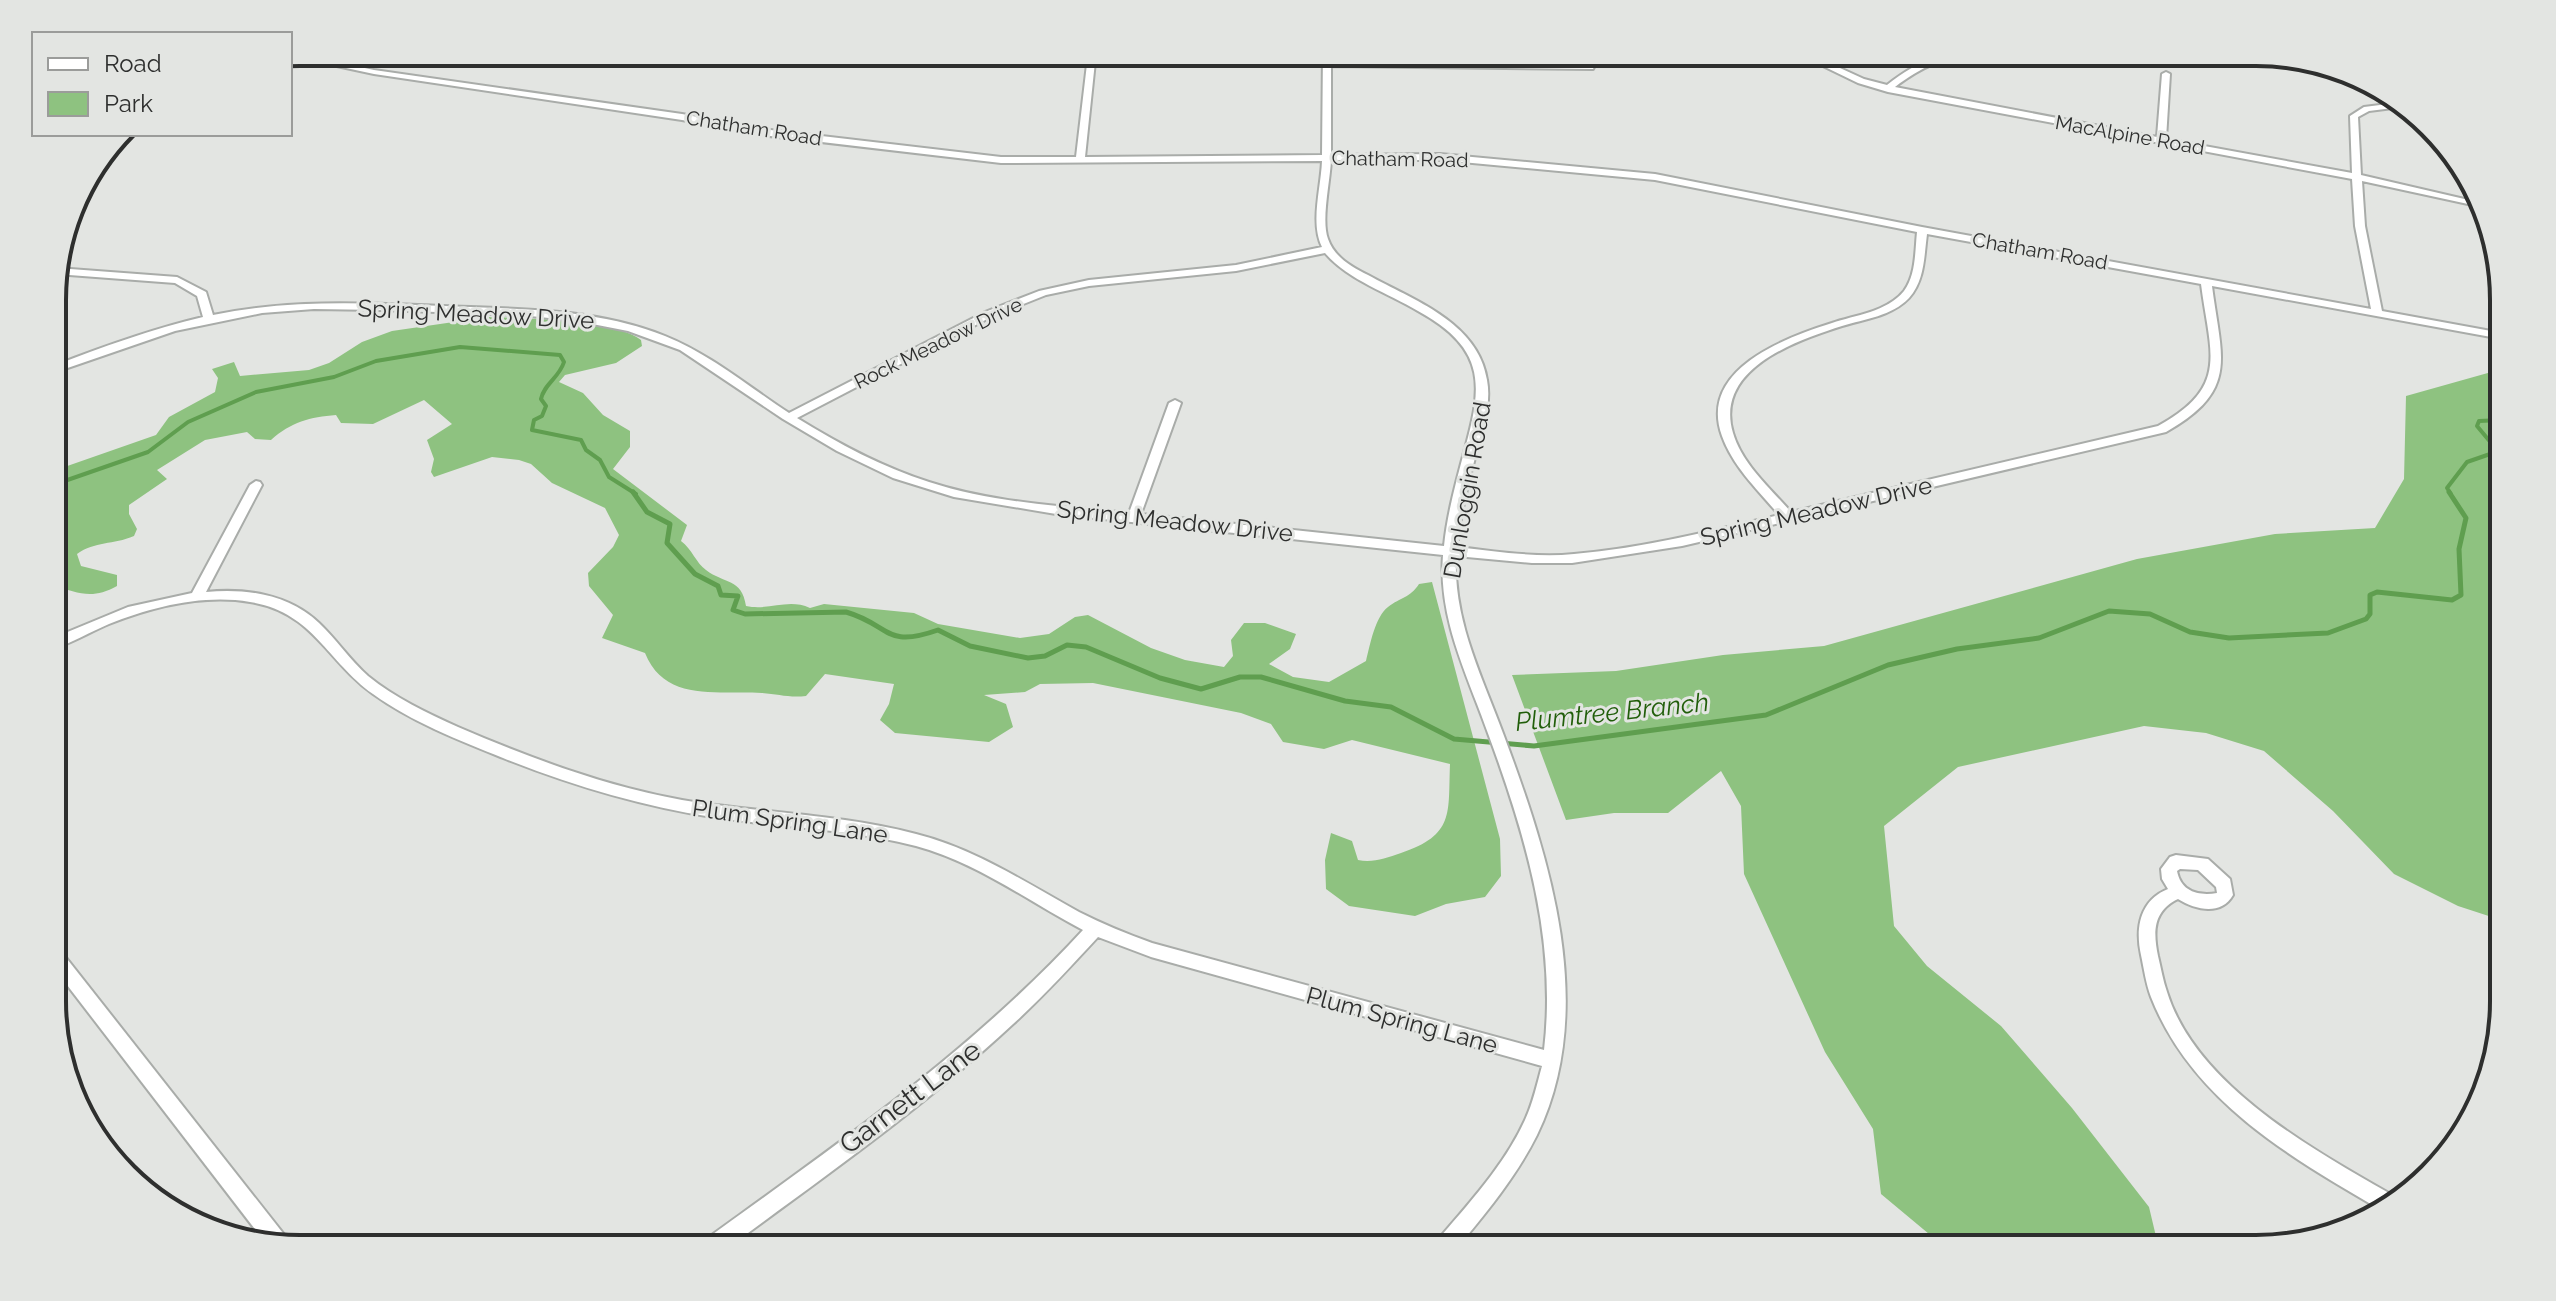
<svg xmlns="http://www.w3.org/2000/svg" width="2556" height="1301" font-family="Raleway,sans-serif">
  <rect width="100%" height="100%" fill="#e3e5e2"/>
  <g fill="#8ec280">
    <path d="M488,317C522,318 617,320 641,340L642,346L616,363L565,375L559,382L583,393L603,415L630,431V447L613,469L687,525L681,541C692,549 696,563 706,570C724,584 742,578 746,606C769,611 788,598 810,608L824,604L914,613L938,624L1020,638L1049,634L1075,617L1088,615L1151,648L1185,660L1224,667L1233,656L1231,640L1244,623H1265L1296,634L1290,649L1269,664L1293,677L1329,682L1366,661C1370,645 1375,617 1388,607C1401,597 1410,598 1419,584L1432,582L1500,839L1501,876L1485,897L1446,904L1415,916L1349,906L1326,889L1325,860L1331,833L1352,841L1358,860C1373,863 1386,858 1401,853C1455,835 1448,813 1450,764L1352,740L1324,749L1283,742L1271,724L1241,713L1093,683L1040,684L1025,692L984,695L1006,704L1013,727L989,742L895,733L880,720L889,704L894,684L825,674L806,696C789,698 778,694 762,693C718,690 665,703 645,653L602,638L613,615L589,586L588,573L613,547L619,535L605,508L552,483L531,464L519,460L492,457L434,477L431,472L434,459L427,440L452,424L424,400L373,424L341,423L336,415C310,417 291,422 271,440L255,439L247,432L205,440L157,470L167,479L129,505V514L137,529L134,536C113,545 95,541 77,554L81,566L117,575V586C92,600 78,593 53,585V471L156,435L169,417L215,392L218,378L212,369L234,362L240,376L309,370L329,363L362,342L392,331Z"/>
    <polygon points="2502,369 2504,921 2458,906 2394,874 2333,811 2264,751 2206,733 2144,726 1958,767 1884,826 1894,926 1927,966 2001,1026 2072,1108 2149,1207 2159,1249 1947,1249 1881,1194 1873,1129 1825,1052 1744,874 1741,806 1721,771 1668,813 1614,813 1566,820 1512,675 1616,671 1723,655 1824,646 2137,559 2275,534 2375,528 2404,479 2406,396"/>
  </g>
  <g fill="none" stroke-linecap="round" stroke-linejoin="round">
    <g stroke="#5f9e4f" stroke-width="4">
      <path d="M53,485L148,452L188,422L256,392L334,377L376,361L460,347L560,355L564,362C559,378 544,384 541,399L546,406L542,416L534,420L532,430L581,440L586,450L600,460L609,477L636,494"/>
      <polyline points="2451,494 2447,488 2467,462 2493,453 2492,444 2477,426 2479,421 2502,420"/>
    </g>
    <path stroke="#5f9e4f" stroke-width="5" d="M633,492L647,512L670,524L667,543L695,574L718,586L721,595L738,596L733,610L745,614L846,612C891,625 884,649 938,630L970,646L1028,658L1045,656L1067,645L1086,647L1160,678L1201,689L1240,677H1261L1345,701L1391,707L1454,739L1534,746L1766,715L1888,665L1957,649L2039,638L2109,611L2150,614L2190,632L2229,638L2328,633L2366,619L2370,614V595L2377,592L2452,600L2461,595L2459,549L2466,518L2449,492"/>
    <defs>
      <g id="minor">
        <path d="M894,52H919L991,61L1087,59L1088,52H1096L1085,157L1322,155L1323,52H1331V61L1590,65L1594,67L1593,69L1331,66V155L1440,154L1655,174L1922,227L2371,309L2355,226L2352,179L1888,92L1858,83L1794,52H1805L1864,79L1887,85C1921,59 1939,52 1981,52L1978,55C1945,56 1921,67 1895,87L2157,137L2162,74L2166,72L2170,74L2166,139L2352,173L2350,116L2364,107L2396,103L2401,107L2369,111L2358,117L2361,175L2473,201L2468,204L2362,181L2365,226L2382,311L2502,333V339L2212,286C2221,358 2240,390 2166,432L1682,546L1572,563H1532L1456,556C1453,621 1482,676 1504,736C1550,859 1598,1009 1537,1135C1516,1177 1486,1213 1456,1249H1433L1436,1242C1468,1204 1504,1166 1525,1120C1533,1103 1537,1084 1542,1066L1151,957L1098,937C1070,967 1043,997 1013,1024C924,1107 824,1177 726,1249H699L702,1242C836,1145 971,1052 1083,930C1028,901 976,862 916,846C849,829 780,827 712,817C640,806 571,785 503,758C458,740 412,722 373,694C326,660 313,612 250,602C203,594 152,607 109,624C90,632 72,643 53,649V638L128,607L192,593L250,485L256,481L260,482L262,485L206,592C245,588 289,594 319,623C336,639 350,660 368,676C395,698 427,713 458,727C530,758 605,786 682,800C760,813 840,814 916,834C976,849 1026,883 1079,912C1103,924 1127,934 1152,943L1544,1050C1557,942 1526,836 1489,736C1468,676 1438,620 1443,555L1056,514L954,497L893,478L837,451L783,419L680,350L628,331L577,321L521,315L378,310L314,309L262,313L175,331L53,373V366C102,347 152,329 203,317L197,296L175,283L56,274L57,268L177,277L206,292L213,315C289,299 366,303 443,306C518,309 595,308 665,336C710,354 749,387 789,413L985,312L1039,291L1089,280L1236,265L1322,247C1310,223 1321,188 1322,161L1001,163L761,135L682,120L374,74L290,56V54L296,53L374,70L682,114L761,129L1001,157H1076L1087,64L991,65L898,54ZM1331,160H1440L1655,180L1917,232C1915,251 1916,275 1904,291C1887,312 1855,315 1832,323C1784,338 1698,370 1722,436C1733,467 1759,491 1779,515C1711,531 1643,548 1574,554C1535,558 1495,551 1457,547C1460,517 1467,487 1475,458C1481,433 1492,406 1487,380C1478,322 1413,300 1368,275C1352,267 1334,257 1328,239C1321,221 1330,182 1331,160ZM1927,234L2201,284C2210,354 2230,386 2158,426L1791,512C1771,489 1742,464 1733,433C1714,369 1795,341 1842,326C1865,319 1892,316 1909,298C1925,280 1924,256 1927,234ZM1325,253C1348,280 1388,293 1418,311C1489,350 1482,388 1463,456C1455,486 1447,516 1444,546L1141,514L1181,403L1175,400L1169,403L1129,513C1063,506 993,503 929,482C882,467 839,444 797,418L993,316L1046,295L1089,286L1236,271Z"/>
        <path d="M2176,855L2208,859L2230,879L2233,895C2221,916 2196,910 2178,899C2153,911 2153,932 2158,956C2161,968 2163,981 2167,992C2197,1088 2319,1153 2401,1200L2394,1207L2383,1211C2290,1157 2192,1101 2151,997C2146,984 2144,969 2141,955C2135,928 2140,900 2168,889L2162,879L2161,869L2170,857ZM2180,869L2198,870L2216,887L2217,893C2199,896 2181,892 2177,871Z"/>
        <polygon points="54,948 60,950 286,1237 288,1246 264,1241 54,968"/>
      </g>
    </defs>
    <use href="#minor" stroke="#a9aca9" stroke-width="4"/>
    <use href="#minor" fill="#fff" fill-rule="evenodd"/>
  </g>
  <g text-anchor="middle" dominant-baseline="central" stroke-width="6" stroke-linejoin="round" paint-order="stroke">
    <g font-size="20" fill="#2e2f2e" stroke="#e3e5e2">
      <text transform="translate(754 128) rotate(9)">Chatham Road</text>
      <text transform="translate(2130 135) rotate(10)">MacAlpine Road</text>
      <text transform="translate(1400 159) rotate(1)">Chatham Road</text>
      <text transform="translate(2040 251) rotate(10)">Chatham Road</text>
      <text transform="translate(938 343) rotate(-26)">Rock Meadow Drive</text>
    </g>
    <g font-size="24" fill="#2e2f2e" stroke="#e3e5e2">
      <text transform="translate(476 314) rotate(3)">Spring Meadow Drive</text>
      <text transform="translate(1467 490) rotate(-80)">Dunloggin Road</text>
      <text transform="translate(1816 511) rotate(-13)">Spring Meadow Drive</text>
      <text transform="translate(1175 521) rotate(6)">Spring Meadow Drive</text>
      <text transform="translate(790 821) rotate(8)">Plum Spring Lane</text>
      <text transform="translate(1402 1020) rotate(15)">Plum Spring Lane</text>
    </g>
    <g font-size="26" font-style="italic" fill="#215e0a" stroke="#e3e5e2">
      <text transform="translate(1612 712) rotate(-6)">Plumtree Branch</text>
    </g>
    <g font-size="28" fill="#2e2f2e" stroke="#e3e5e2">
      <text transform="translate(910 1097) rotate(-37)">Garnett Lane</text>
    </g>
  </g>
  <path d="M0 0H2556V1301H0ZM300 66H2256A234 234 0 0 1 2490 300V1001A234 234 0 0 1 2256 1235H300A234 234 0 0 1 66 1001V300A234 234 0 0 1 300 66Z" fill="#e3e5e2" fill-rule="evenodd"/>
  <path fill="none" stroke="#2e2f2e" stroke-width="4" d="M300 66H2256A234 234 0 0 1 2490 300V1001A234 234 0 0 1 2256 1235H300A234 234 0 0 1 66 1001V300A234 234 0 0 1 300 66Z"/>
  <rect x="32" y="32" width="260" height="104" fill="#e3e5e2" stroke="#9b9c9a" stroke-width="2"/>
  <rect x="48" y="58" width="40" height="12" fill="#ffffff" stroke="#9b9c9a" stroke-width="2"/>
  <text x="104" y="72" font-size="24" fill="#2e2f2e">Road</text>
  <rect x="48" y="92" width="40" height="24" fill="#8ec280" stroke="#9b9c9a" stroke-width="2"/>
  <text x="104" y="112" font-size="24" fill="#2e2f2e">Park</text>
</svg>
